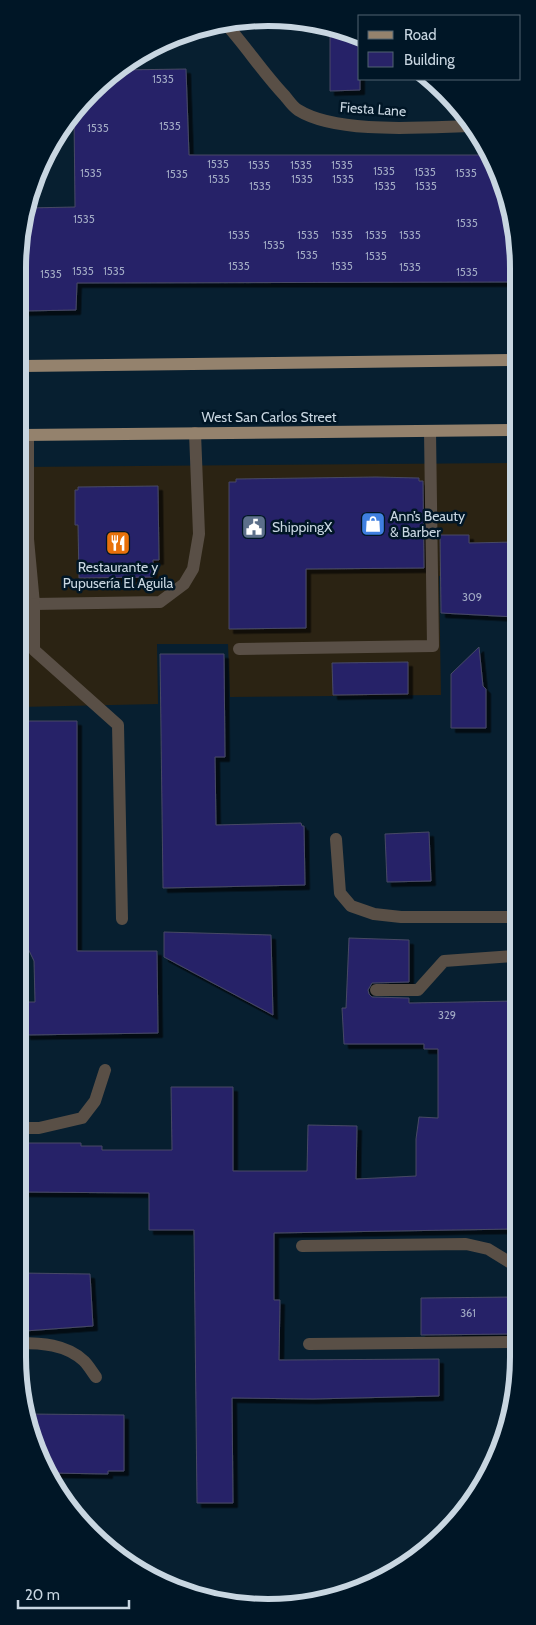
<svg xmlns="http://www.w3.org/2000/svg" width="536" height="1625" font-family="Cabin,sans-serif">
  <defs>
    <filter id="shadow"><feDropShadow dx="4.5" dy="4.5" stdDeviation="0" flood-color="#0009"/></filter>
  </defs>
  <rect width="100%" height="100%" fill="#071f30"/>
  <polygon fill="#2b2313" points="516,463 516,575 439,576 441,695 230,697 228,644 157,644 158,704 20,707 21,467"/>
  <g fill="#282368" stroke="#474964" filter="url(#shadow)">
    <polygon points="330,27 360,38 360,90 330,91"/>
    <polygon points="186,69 189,155 491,155 512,219 512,282 77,283 76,310 22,311 22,219 27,208 75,207 74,115 119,70"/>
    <polygon points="376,477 419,478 419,481 423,481 424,568 306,569 306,628 229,629 229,482 236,482 236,479"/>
    <polygon points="158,486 159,560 153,560 153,577 79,578 78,525 75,525 75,490 78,490 78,487"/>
    <polygon points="440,535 469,535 469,543 516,542 515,617 441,613"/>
    <polygon points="479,647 483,686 486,689 486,728 451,728 451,674"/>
    <polygon points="160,654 224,654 225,757 215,757 216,825 301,823 302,826 304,826 305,885 163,888"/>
    <polygon points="408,662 408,694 333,695 332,663"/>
    <polygon points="24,721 77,721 77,951 157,951 158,1033 26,1035 25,1002 35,1002 34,961 19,930 19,924 25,921"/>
    <polygon points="429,832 431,881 387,882 385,834"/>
    <polygon points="164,932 271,935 273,1015 164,957"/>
    <polygon points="349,938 409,940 409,982 372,983 368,990 369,994 372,997 409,998 409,1003 515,1001 514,1125 511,1125 511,1188 514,1187 514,1229 274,1233 274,1300 280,1300 279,1360 439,1359 439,1396 313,1399 232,1398 233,1503 197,1503 194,1230 149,1230 149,1193 18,1192 18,1143 81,1143 81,1146 102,1146 102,1150 172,1150 171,1087 233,1087 233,1171 307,1171 308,1125 357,1126 356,1179 416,1176 416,1139 419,1117 438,1118 438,1049 424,1049 424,1044 344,1044 342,1008 346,1008"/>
    <polygon points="21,1273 90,1274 93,1326 25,1331"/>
    <polygon points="514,1297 514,1328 512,1328 512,1334 421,1335 421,1298"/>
    <polygon points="29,1414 124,1415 124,1471 108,1471 108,1474 49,1473 36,1453"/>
  </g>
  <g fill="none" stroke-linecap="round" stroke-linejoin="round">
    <g stroke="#594f46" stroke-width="12">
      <path d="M224,22C246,46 263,73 285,96C289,101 293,107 298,110C338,135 426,127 472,126"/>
      <polyline points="28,435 28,539 34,604 160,602 184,584 193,569 199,534 195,433"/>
      <polyline points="34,604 34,650 118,725 122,919"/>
      <polyline points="239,649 433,646 430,431"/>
      <polyline points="336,839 340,893 351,906 374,914 401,917 515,917"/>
      <polyline points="376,990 418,990 444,961 515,956"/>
      <polyline points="18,1128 39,1128 82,1118 95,1101 105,1070"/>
      <polyline points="302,1246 466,1244 488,1249 514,1265"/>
      <path d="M18,1343C41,1343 66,1344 84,1361C89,1366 92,1372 96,1377"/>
      <polyline points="309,1344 514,1342"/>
      <polyline points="333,1599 337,1597"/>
    </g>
    <g stroke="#94826d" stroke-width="12">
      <polyline points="22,366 516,360"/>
      <polyline points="21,435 516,430"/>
    </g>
  </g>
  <defs>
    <symbol id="shop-square" viewBox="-11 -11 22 22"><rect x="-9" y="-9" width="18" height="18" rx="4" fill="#3f7fe0" stroke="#001626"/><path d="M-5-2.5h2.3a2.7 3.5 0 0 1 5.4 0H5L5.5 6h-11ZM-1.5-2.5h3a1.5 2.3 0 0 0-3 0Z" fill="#fff"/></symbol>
    <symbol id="civic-square" viewBox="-11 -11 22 22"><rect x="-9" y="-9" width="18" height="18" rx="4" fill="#5c6f8a" stroke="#001626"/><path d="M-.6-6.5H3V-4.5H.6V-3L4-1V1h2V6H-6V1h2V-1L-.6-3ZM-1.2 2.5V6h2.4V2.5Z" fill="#fff"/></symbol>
    <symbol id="restaurant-square" viewBox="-11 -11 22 22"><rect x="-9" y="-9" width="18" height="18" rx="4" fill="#e8710a" stroke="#001626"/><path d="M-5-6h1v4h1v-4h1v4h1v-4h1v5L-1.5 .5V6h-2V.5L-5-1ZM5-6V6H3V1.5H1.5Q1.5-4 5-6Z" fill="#fff"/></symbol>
  </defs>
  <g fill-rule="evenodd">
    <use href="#shop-square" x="359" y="510" width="28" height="28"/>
    <use href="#civic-square" x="240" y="513" width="28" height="28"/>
    <use href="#restaurant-square" x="104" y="529" width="28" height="28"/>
  </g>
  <g text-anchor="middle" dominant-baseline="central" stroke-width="5" stroke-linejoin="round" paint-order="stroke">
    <g font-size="11" fill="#a0a9c3">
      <text x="163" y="79">1535</text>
      <text x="170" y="126">1535</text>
      <text x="98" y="128">1535</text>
      <text x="218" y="164">1535</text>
      <text x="259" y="165">1535</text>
      <text x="301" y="165">1535</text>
      <text x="342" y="165">1535</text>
      <text x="384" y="171">1535</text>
      <text x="425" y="172">1535</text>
      <text x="91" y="173">1535</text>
      <text x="466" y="173">1535</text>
      <text x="177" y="174">1535</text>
      <text x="219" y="179">1535</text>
      <text x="302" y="179">1535</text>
      <text x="343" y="179">1535</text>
      <text x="260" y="186">1535</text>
      <text x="385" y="186">1535</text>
      <text x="426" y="186">1535</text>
      <text x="84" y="219">1535</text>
      <text x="467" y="223">1535</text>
      <text x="239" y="235">1535</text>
      <text x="308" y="235">1535</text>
      <text x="342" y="235">1535</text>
      <text x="376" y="235">1535</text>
      <text x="410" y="235">1535</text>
      <text x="274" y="245">1535</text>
      <text x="307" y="255">1535</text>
      <text x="376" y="256">1535</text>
      <text x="239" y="266">1535</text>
      <text x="342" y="266">1535</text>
      <text x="410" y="267">1535</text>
      <text x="83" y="271">1535</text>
      <text x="114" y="271">1535</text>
      <text x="467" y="272">1535</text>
      <text x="51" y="274">1535</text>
      <text x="472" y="597">309</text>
      <text x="447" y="1015">329</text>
      <text x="468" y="1313">361</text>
    </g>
    <g font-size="14" fill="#c8d6e1" stroke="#001626">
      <text transform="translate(373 109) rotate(4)">Fiesta Lane</text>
      <text x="269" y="417">West San Carlos Street</text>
    </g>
    <g font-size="14" fill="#c8d6e1" stroke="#001626" text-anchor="start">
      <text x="390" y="516">Ann’s Beauty<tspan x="390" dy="16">&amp; Barber</tspan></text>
      <text x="272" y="527">ShippingX</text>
      <text x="118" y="567" text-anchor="middle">Restaurante y<tspan x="118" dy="16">Pupusería El Aguila</tspan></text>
    </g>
  </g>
  <path d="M0 0H536V1625H0ZM268 26H268A242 242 0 0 1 510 268V1357A242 242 0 0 1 268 1599H268A242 242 0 0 1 26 1357V268A242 242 0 0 1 268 26Z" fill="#001626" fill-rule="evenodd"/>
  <path fill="none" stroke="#c8d6e1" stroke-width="6" d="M268 26H268A242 242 0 0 1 510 268V1357A242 242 0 0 1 268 1599H268A242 242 0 0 1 26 1357V268A242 242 0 0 1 268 26Z"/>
  <rect x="358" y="15" width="162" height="65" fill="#001626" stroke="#506371"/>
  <rect x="368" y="31" width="25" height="8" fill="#94826d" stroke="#506371"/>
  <text x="404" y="40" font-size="15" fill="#c8d6e1">Road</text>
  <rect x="368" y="52" width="25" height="15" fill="#282368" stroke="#506371"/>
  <text x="404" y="65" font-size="15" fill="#c8d6e1">Building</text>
  <path d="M18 1600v8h111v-8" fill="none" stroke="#c8d6e1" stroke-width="2.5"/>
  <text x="25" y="1600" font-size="15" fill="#c8d6e1" stroke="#001626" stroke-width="4" paint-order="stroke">20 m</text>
</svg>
